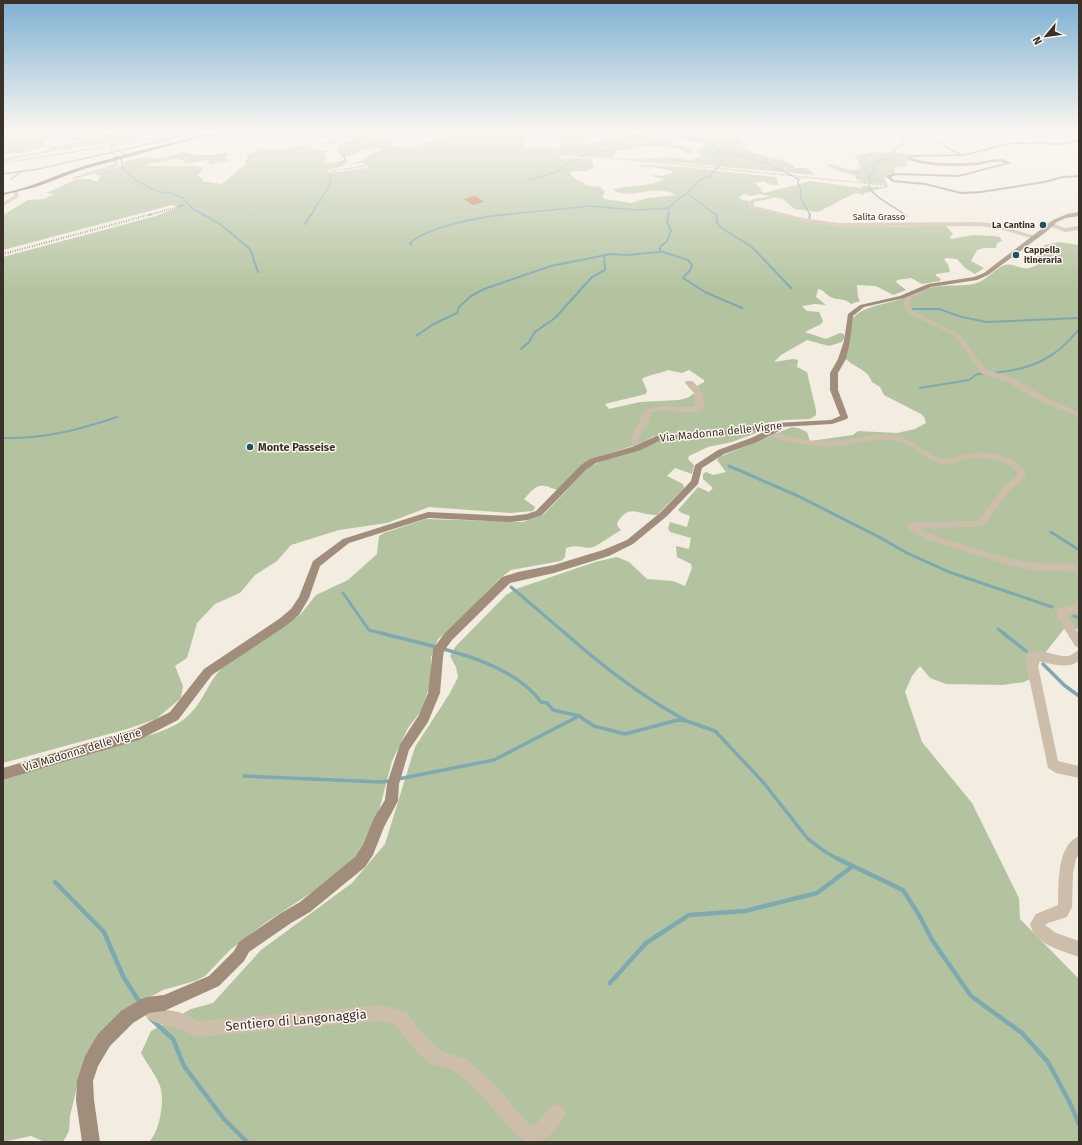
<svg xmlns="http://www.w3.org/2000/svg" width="1082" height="1145" font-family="'Fira Sans',sans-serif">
  <rect width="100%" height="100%" fill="#f3ece0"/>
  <g fill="#b3c39f" fill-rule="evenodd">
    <polygon points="45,131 56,131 44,141 43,147 22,153 3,153 3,136 10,137"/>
    <polygon points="89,131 146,131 132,137 67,147 97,140 105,134 95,134 78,138"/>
    <path d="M351,131H381L393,135L377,136L375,139L393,140L389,142V144L402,148L419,146L421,145L417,144L438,141L441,138C432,132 421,136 411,131H552V132L550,134L530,136L520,141L524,145V147C537,148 549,150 561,147L562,142L559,140C566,132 574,136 583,136L585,132L590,134V137L583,142L584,144L615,138L613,132L609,131H636H635L651,134L653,137L675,142L670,144L694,149L692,153C684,154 681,149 675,148C655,144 634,146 615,152L614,155L611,157L562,154L558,155L561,159L572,158L592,159L594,168L586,171H571L570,174L577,180L583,182L585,185L600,187L605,192L602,196L605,199L631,203L648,198L676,195C654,183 632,200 615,191L614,189C631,185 648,187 665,179L654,177L652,175L661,176L673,173L672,171L654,167H642L639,165L683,167L776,177L779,185H771L764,181L754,183L763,190H760L764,193L811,181L861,188L863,186L884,187V184L862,182L856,179L855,175L838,171L827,165C838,162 850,176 861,167L858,164L859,161L854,156L869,153L870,151L879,153L895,152L910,155L905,157V159L909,161L906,164L907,166L894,168L895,173L884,176L888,187L864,193V195L855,193L818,212L794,209L783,199L760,194L750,196C747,193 743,194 739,197L742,200L749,201L750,208L813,222L894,227L945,225L953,234L950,237L951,239L973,235L993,236L1000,237L1002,241L997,243L996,248H984L977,250L971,261L984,268L975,274L965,268L957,259L946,258L944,260L948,264L950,272L936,274V276L941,279L940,281L922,284L911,278L897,280L896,282L906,290L893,295L876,286L857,285L858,297L860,301L851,304C844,297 836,301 829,296C824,293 824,290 818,289L816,297L826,305L815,304L802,306L807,311L819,312L823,321L821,324L805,332L826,339L840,333L844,334L845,337L842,342L829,346L807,340L781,355L774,362L793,359L798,360L797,367L807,372L816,410V415L810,419L785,420L701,433L685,432L654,436L642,443L610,453L589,461L557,490C538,482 537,485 524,499L535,507L533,511L510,513L429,507L387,523L339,530L291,545L277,561L255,575L240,593L215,604L197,623L187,658L175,666L183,686L181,698L156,719L127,729L3,763V257L156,216L179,207L172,205L3,250V215L28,200L44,199L54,194L46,193L77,179H92L91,181H98L100,176L93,174L122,166L124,163L123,162L125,161L146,157L156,159L185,152L194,155H215L226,152L228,155L225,159L231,160L207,165L210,162L207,160L184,164L183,160L177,159L146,164L151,166H197L204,169L197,175L203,179L202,181L221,184C231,179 236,170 245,165V162L248,157L247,155L258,151L253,150L254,149C263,149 274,151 283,149C293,148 303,142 314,146L311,149L327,151L323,154L327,156L324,161L325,163C334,164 340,160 348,160V162L345,165L327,170L330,173L367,168L368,167L364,163L351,164L366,159L371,154L383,149L369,148L343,158L338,152L339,145L352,140L351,138L361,135ZM668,370L682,373L689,370L704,380V382L697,386L701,395L693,394L687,398L679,400L640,402L609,409L605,404L646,394L647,391L642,379C650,374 659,374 668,370Z"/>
    <polygon points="690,131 702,131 705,137 714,137 714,135 709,134 708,132 716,131 782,131 788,133 779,135 751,133 728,136 724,138 739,138 742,140 740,142 746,144 741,148 747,151 788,162 795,168 806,168 810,170 814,175 646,160 643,159 667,157 691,160 702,155 697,152 697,149 706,144 682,138 682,136 686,135 683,133"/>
    <path d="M1059,242L1079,245V629H1064L1041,658L1034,677L1024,682L1003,685L946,684L930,678L920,666L912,676L905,692L922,742L972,803L1019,898L1020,919L1079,979V1142H149C160,1131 165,1100 160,1086C156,1075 147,1064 141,1053L151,1031L191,1009L213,1003L261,950L352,883L385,844L415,747L450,693L458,677L456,667L450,656L456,646L506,595L516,589L595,562L617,557L629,562L647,579L673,581L685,586L692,568L691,564L677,557L676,546L689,549L691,538L670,532L668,528L670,522L687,527L690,516L682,513L678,510L698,487L709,492L713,488L703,479V474L706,472L713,475L726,472L717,460L719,457L792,427L798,428L807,432L810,441L853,435L858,431L897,433L915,429L926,423L924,417L921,414L884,395L880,387L872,382C867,368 854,368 845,358L852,319C863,306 883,305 897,300C909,296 921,289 934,287C948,284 964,287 977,283C987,280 995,268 1005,265C1017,262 1020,274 1037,265L1033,260L1037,257L1045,245Z"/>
    <path d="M767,429L732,442L708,447L689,456L688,459L694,465L692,474L675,468L667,476L683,484L684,488L657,515C638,516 630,502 617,523L618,527L621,530L594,547C584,550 579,543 566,548L565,557L561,561L511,570L499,579L452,628L438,639L431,657V680L422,710L408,728L392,761L379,811L364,846L349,864L320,887L265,923L230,950L205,976L195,981L163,990L132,1007L80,1074L70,1116L69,1131L63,1142H45L31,1136L3,1142V780C44,768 86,756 126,743C145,736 166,732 183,720C204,704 205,686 221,669L300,615L316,595L348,580L377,554L379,536L384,533L426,519L523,522L544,514L589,467L602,461L636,451L661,440L706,438Z"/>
  </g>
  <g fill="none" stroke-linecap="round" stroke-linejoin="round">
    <g stroke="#7fa9b1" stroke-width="1.5">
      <polyline points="97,131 107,136 110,142"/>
      <polyline points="941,142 949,149 960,154"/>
      <polyline points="111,147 112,153 121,159 123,169 136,180 152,189 164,193 171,193 183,198 192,208 204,215"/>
      <polyline points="717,149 767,163 793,176"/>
      <polyline points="580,156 606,151 637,134 676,132"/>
      <path d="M338,166L345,160C342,147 350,143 359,136L356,131"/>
      <polyline points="3,174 38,169 184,136 188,131"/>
      <polyline points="795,178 799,179 798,182 801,190 800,196 810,215"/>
      <polyline points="11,179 22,171"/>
      <polyline points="529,180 556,172 574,159"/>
      <polyline points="871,183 869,176 874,172 874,162 890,157 895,149 902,144 903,140"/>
      <path d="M869,185L868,187C876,199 893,205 905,215"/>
      <polyline points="687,193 716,215"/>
      <polyline points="311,215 329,186 331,174"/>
      <polyline points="500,215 590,206 638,210 669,208"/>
      <path d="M668,215L670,206L687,193L700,180L710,176L723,161V155L715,148V144C703,141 683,141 676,131"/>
    </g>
    <g stroke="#7fa9b1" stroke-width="2">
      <polyline points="202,214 220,224 250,249 258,272"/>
      <polyline points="716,214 717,223 720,227 752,247 791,288"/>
      <polyline points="903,214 906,216"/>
      <polyline points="809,220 810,214"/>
      <polyline points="305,224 311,214"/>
      <path d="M411,245L410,243C429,226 485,216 510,214"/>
      <polyline points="660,251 688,260 692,265 691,269 683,278 705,292 742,308"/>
      <polyline points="913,309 939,309 962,317 987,322 1079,318"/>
      <polyline points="416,336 432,325 457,313 459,307 471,296 484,289 551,266 611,254 627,255 660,252 660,247 667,241 671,231 667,222 669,214"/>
      <polyline points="521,349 529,342 535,332 555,318 592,277 605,270 604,255"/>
      <path d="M994,373C1031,369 1056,359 1079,329"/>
      <polyline points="920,388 969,380 977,374 984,374"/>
      <path d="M3,438C43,439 79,430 117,417"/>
    </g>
    <g stroke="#7fa9b1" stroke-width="3">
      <polyline points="729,466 798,496 879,537 907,553 949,572 1052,607"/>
      <polyline points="1051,532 1079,550"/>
      <polyline points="511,587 566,634"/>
      <polyline points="343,593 369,630 385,634"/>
      <polyline points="1074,616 1079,618"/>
      <polyline points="998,629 1005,634"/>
    </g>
    <g stroke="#7fa9b1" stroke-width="3.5">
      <path d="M381,633C431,647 509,658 541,702L547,703L553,710L579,716L594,726L625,734L678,720L687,721L715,731L763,782L808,839L827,853L839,859"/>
      <path d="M565,633C602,666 641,696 685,720"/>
      <polyline points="1003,633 1026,651"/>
      <polyline points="1043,664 1064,685 1079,696"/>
      <polyline points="244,776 381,782 390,781"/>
      <polyline points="398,779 494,760 579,716"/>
    </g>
    <g stroke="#7fa9b1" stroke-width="4.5">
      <polyline points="836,858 903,890 919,915 932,940 971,996 1022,1033 1048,1062 1069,1101 1079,1124"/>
      <polyline points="55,882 104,932 123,976 140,1003"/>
      <polyline points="610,983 646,943 689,915 745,911 817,893 853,866"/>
      <polyline points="150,1018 173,1039 184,1066 224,1119 247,1142"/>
    </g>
  </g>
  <polygon fill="#c6764b" points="475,196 484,202 473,205 464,199"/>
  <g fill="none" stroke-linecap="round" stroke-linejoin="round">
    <g fill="#ccbeab" fill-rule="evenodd">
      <path d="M9,131H13L14,134L24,137L17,139C27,140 33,137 43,134C52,131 62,131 72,131L70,133L87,131L84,135L77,138L96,135L98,136L83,144L65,147L149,134L151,135L113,143L114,145L128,155L126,157L109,143L60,150L3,161V159L51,150L49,147L81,142L87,139L73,141L71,138L82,133L63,136L65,132L45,136L27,142L8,141L7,139L16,137L11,136Z"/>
      <polygon points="263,131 269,131 267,135 329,136 336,143 334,144 314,143 331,142 328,138 265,137 263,136"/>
      <polygon points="787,131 918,133 920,134 918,135 807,134 845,139 844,141 786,133"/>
      <polygon points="112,158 116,158 119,166 75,179 71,178 114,164"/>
      <polygon points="13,191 17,191 19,197 3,206 3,202 14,196"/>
      <polygon points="772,196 774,198 754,202 754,206 803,218 838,223 979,222 996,224 1038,237 1035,239 996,228 979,226 838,227 803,222 766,212 753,210 748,207 750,201 754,199"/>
      <polygon points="1049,222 1065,228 1079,226 1079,230 1065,232 1047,225 1046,224"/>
      <polygon points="919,288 923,288 926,291 911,299 910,306 912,311 957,333 965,340 970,349 988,370 1013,378 1049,399 1079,412 1079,417 1043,403 1007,382 982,374 965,351 960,342 953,335 907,313 904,306 905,298 919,291"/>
      <path d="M686,381H692C701,388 707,399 702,411C685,415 667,407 651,413L647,425L638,440L642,448L638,451L635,450L630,440L645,410L661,406L695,407V394L685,383Z"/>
      <path d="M766,430H769C773,431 776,433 780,434C797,439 818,443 835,441C855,440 875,432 896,435C914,438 926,457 945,459C953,459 961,455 969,454C989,450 1015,455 1026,473L1024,479L1010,490L986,523L976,527L919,528C932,536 947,540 962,544C986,552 1011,560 1036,563C1051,565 1065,561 1079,566V575L1070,571H1037L1005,564L928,540L908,529L906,527L908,525L916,522L975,521L980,519L1004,486L1017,476L1018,473C1007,459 984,456 967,459C959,461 952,465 944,464C924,461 911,441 892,440C874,438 855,444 838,446C821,448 781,442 766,434Z"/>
      <polygon points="1079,603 1079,611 1067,615 1079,634 1079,648 1075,646 1056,615 1058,609"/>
      <path d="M1079,650V661C1067,670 1050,663 1037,661L1058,761L1079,766V778L1056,773L1048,768L1025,658C1033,643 1056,658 1068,656C1071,656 1075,652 1079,650Z"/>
      <path d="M1079,836V854L1076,859L1073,873L1072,907L1067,917L1048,923L1045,925L1056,933L1079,941V957C1061,950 1035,945 1030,924L1036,914L1058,905C1059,885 1056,846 1079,836Z"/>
      <path d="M147,997L153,999L161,1009L179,1012L198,1021L380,1005L407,1012L421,1032L439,1050L468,1060L497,1087L525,1120L534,1126L551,1107L557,1104L563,1107L566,1113C560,1126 546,1144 530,1142C514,1140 495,1109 484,1098C476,1090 467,1079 457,1073C449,1067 437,1067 428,1062C415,1053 405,1038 396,1025L380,1021L197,1037C190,1034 184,1030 177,1028C159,1022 148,1026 139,1005L141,999Z"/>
    </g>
    <g fill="#a08d7c" fill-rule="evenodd">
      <path d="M1079,139V141L1064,145L1011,144L964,156L911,157C921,164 965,164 979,162C990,161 1001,155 1011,163L959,177L896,175L891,177L894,180L925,183L961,192L981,191L1044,181L1063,176L1079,175V177L1063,178L1044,183L981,193L961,194L925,185L893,182L885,176L896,173L959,175L1005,163C996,159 987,164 978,165C958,167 925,167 906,159V157L910,155L964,154L1011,142L1064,143Z"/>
      <polygon points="1079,212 1079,216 1066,218 1057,222 1046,232 988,275 977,280 931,287 904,298 864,307 853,316 850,341 846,359 838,373 838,390 848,417 847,419 832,424 779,427 780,429 779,431 757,442 724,454 702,468 698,484 667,516 633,544 609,556 554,573 510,583 452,640 444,651 443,657 440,693 428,722 409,750 399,784 398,801 384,827 373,855 365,867 310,912 291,923 249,952 244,961 219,986 164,1011 149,1013 133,1023 110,1046 98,1066 93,1081 94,1100 100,1142 82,1142 76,1100 77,1081 85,1056 98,1034 121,1011 141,999 147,997 164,995 209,976 234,951 239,942 281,913 300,902 355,857 363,845 374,818 385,800 387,784 400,744 419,715 428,693 433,649 444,634 502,577 518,572 554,565 603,550 627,540 661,512 691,481 695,465 718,450 751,438 772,428 698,439 661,440 641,450 596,463 587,469 542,515 528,520 511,522 428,518 349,543 320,566 309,598 299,615 287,625 212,675 178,720 139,740 3,780 3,768 136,729 170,712 204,669 279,619 291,609 299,597 313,561 343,539 428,512 511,516 527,514 536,511 581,465 590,459 635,446 656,436 698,433 775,423 831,420 840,416 830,390 830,373 838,359 844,341 848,314 860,305 900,296 928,284 974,277 984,273 1053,220 1067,214"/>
    </g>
    <g fill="#7c6a5c" fill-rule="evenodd">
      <path d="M226,131H232L194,139L84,169L36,187L3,195V193C31,188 54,175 81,167C129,153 177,140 226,131Z"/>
      <polygon points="1001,131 1044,131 1042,132"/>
    </g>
    <g stroke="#3a312b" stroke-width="1.5" stroke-dasharray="0.5 1.5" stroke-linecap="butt">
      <polyline points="560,155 626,159 883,185"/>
      <polyline points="3,163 201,131"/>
      <polyline points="331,171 365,166"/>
      <polyline points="149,215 185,205"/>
    </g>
    <polyline stroke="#3a312b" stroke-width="2" stroke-dasharray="0.5 2" stroke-linecap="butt" points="3,254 152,214"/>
  </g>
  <linearGradient id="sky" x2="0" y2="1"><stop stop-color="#7eb0d2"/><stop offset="0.45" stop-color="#faf6f1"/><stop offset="1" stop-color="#faf6f1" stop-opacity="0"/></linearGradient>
  <rect width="1082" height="291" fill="url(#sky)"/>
  <g fill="#1f525c" stroke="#fbf6ed" stroke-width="1.5">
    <circle cx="1043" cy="225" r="4"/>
    <circle cx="1016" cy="255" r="4"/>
    <circle cx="250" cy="447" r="4"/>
  </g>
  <g text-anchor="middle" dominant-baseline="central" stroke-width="3" stroke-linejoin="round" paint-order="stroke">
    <g font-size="9" fill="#3a312b" stroke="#fbf6ed">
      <text x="879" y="217">Salita Grasso</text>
    </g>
    <g font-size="9" font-weight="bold" fill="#3a312b" stroke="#fbf6ed" text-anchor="end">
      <text x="1035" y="225">La Cantina</text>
      <text x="1024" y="250" text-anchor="start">Cappella<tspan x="1024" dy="10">itineraria</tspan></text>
    </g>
    <g font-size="11" fill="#3a312b" stroke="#fbf6ed">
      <text transform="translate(721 432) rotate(-6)">Via Madonna delle Vigne</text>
      <text transform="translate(82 750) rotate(-17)">Via Madonna delle Vigne</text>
    </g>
    <g font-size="11" font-weight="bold" fill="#3a312b" stroke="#fbf6ed" text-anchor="start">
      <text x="258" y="447">Monte Passeise</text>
    </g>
    <g font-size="13" fill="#3a312b" stroke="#fbf6ed">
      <text transform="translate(296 1020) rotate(-5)">Sentiero di Langonaggia</text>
    </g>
  </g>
  <rect width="1082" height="1145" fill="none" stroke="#3a312b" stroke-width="8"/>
  <g transform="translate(1046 36) rotate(241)" stroke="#fbf6ed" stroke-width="3" paint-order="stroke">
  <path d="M0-3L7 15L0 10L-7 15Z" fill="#3a312b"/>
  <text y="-6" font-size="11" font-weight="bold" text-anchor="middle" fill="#3a312b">N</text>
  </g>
</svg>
